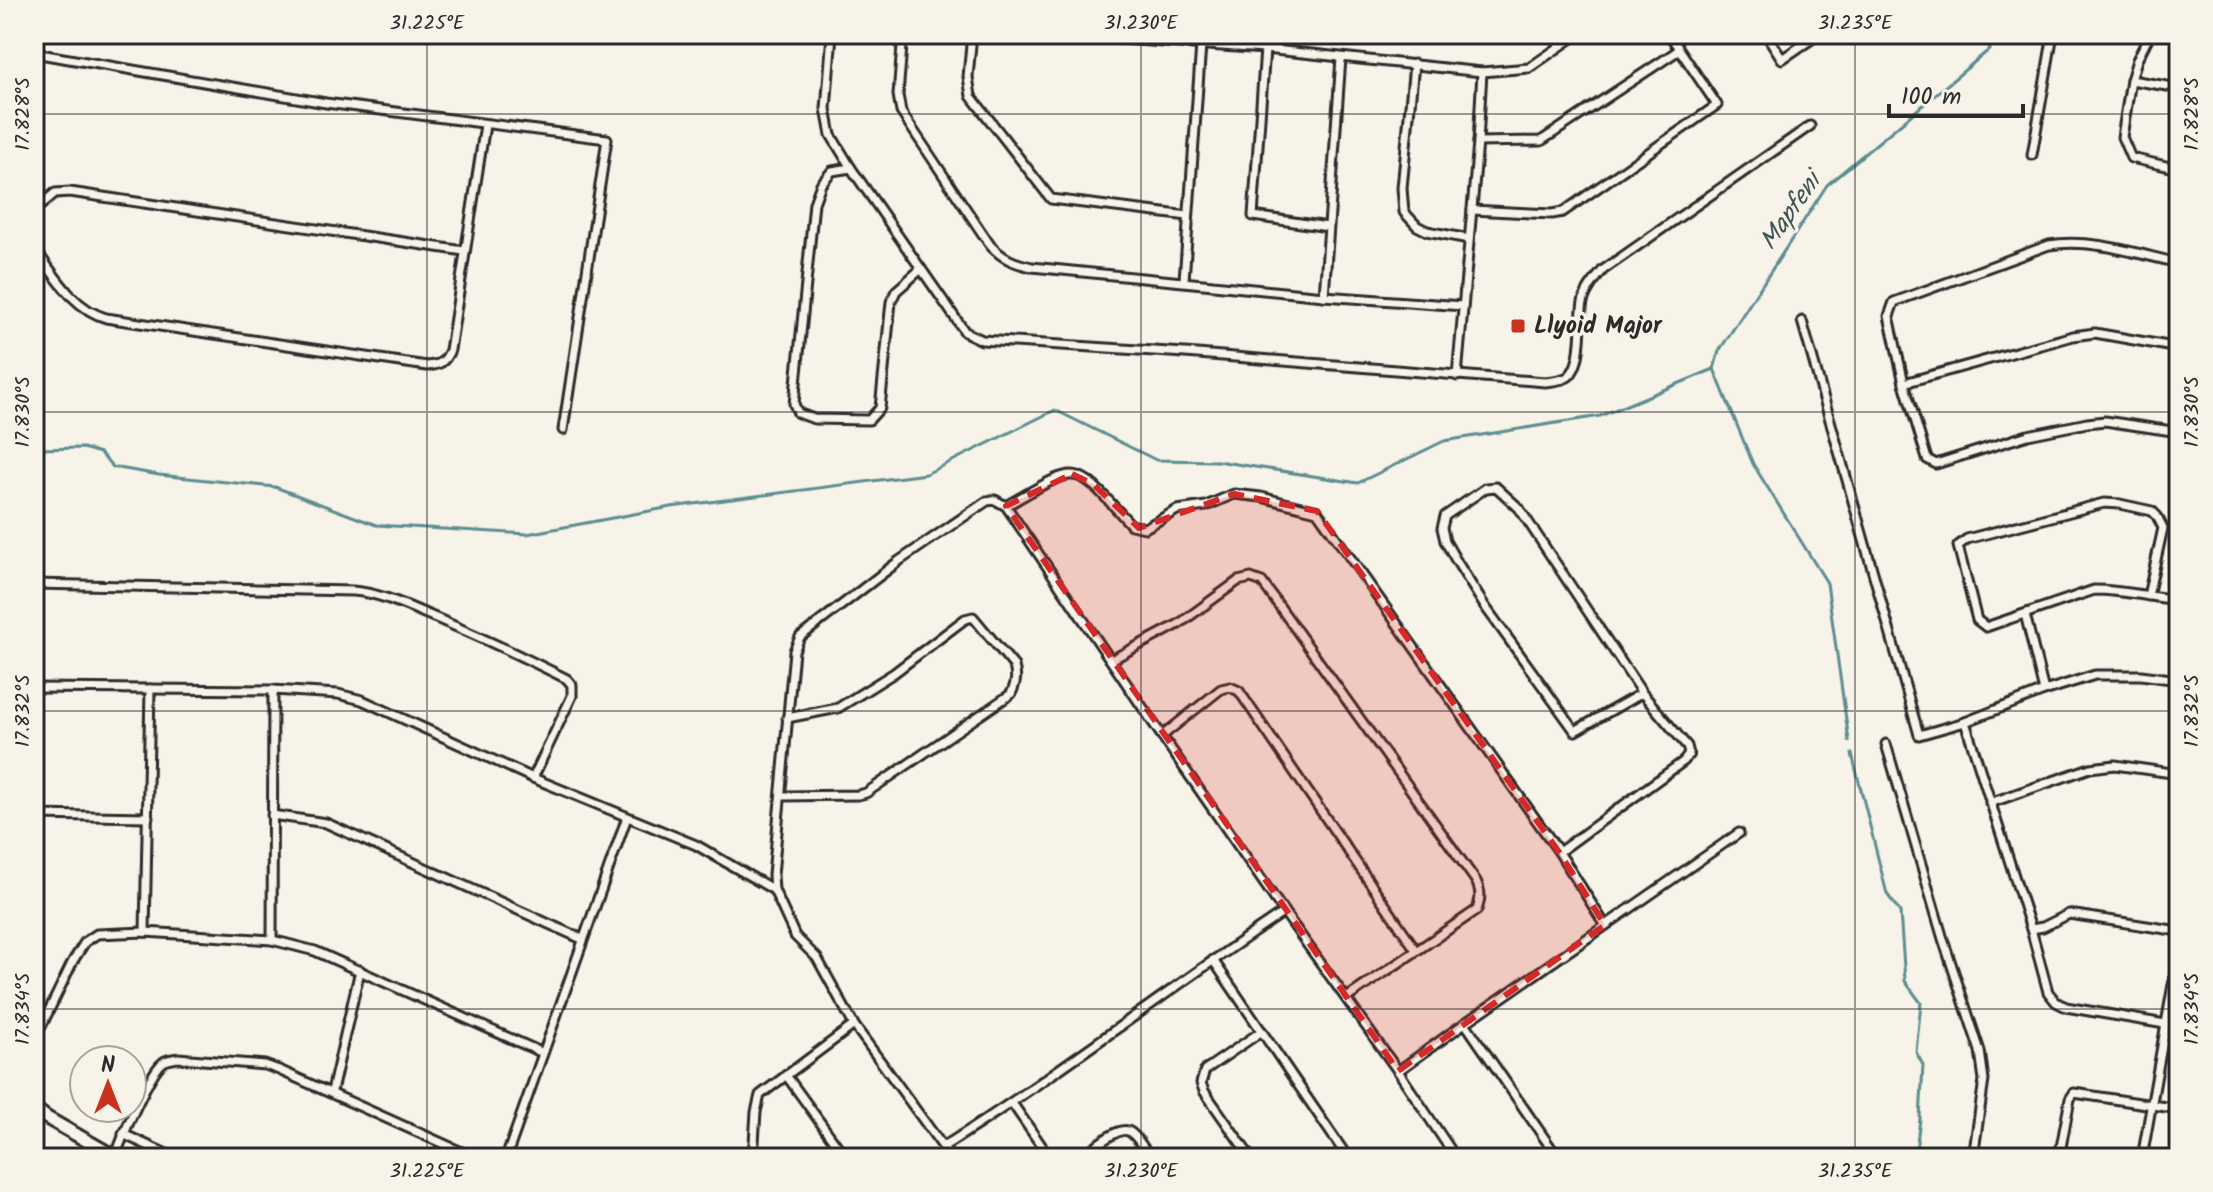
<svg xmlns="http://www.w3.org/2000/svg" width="2213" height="1192" font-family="Kalam,sans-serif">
  <rect width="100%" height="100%" fill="#f7f3e8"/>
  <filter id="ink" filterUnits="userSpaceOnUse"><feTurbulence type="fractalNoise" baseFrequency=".0125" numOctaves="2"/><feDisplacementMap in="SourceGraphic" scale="16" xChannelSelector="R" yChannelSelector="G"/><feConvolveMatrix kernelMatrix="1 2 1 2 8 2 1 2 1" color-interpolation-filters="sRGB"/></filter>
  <g filter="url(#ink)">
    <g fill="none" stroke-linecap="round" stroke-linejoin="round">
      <g stroke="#5b8c8f" stroke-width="3">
        <polyline points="1714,369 1719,351 1827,185 1990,49 1993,34"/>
        <polyline points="1714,369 1753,464 1827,583 1849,741"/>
        <polyline points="34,449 83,448 100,453 113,467 159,475 275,487 376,525 527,534 671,507 926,474 1055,410 1156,460 1217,461 1358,483 1444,441 1600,416 1714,369"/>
        <polyline points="1852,754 1887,894 1900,912 1905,981 1921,1003 1916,1052 1923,1065 1920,1119 1915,1158"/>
      </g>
      <defs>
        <g id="street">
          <path d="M832,34L826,109L831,135L851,168L965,332L982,340L1185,353L1545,382C1552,381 1563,381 1569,376C1584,363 1579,321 1583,302C1586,290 1595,280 1603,270L1810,126"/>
          <path d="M903,34L898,95L901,112L990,245C1003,259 1014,263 1032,267L1324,296L1463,306"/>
          <polyline points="972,34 968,77 971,96 1051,199 1188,216"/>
          <polyline points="1048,34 1265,49 1482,72 1529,68 1578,34"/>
          <polyline points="1766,34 1782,59 1819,34"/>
          <polyline points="2150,34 2137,60 2131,80 2122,137 2131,158 2179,169"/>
          <polyline points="1265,49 1253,216 1328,227"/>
          <polyline points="34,53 326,103 607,139 563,430"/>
          <polyline points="1414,64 1402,188 1404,212 1417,226 1427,231 1469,239"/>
          <polyline points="2131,80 2179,88"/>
          <polyline points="1478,142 1541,141 1679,50"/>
          <polyline points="2032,155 2053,34"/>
          <polyline points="851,168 832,171 821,184 814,203 794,404 798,413 814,419 869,420 880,408 891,302 896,291 921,269"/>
          <polyline points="1472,210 1552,214 1563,212 1717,105 1669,34"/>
          <polyline points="34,211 55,193 70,192 464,251"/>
          <path d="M34,248C55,275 72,308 106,318L427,366C440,365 445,362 450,350L485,125"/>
          <polyline points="1184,280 1201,45"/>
          <polyline points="1324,296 1341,58"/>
          <polyline points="1802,321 1919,735 1965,722 2044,691 2095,675 2141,675 2179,680"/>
          <polyline points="2179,348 2095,333 2073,336 1904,383 1927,459 1936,464 2028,435 2087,423 2105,421 2179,432"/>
          <polyline points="1457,376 1478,142 1482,72"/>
          <path d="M1904,383L1889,316L1894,302L2049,245C2092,238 2137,254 2179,263"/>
          <path d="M1006,506C1082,462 1073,462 1131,525L1145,528L1177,510L1206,506L1234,494L1261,497L1317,511L1559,852L1605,925"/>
          <path d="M34,584L353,591C381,593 409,607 436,618C480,637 524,657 567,679L572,685V696L533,778"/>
          <path d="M2148,596L2163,528L2157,516L2152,511L2120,504L2104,503L1967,539L1958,546L1977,620L1986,627L2094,590C2122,590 2151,597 2179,600"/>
          <polyline points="2025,614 2044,691"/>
          <path d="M1111,660L1179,624L1238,581L1251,578L1262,582L1476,881C1481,891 1481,898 1477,910L1348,997"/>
          <polyline points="34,688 273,690 338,694 362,700 533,778 696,845 774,890"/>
          <polyline points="1965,722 2031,929 2048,992 2056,1002 2066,1007 2165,1024"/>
          <polyline points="1162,736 1221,689 1230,687 1239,691 1416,950"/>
          <polyline points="1886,744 1943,939 1980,1051 1984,1080 1973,1158"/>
          <path d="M783,796L858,795L866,793L1011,694C1016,683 1017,677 1014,666L973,617L965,619L894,673L838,708L787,718"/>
          <polyline points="1990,803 2090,768 2115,765 2179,774"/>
          <polyline points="34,815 148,817"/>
          <polyline points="272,815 326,823 582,939"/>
          <polyline points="1559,852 1684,761 1689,754 1687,746 1642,693 1575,731 1484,605 1457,562 1445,541 1442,528 1445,516 1486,488 1496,487 1519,508 1642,693"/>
          <polyline points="1284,912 1398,1071"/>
          <polyline points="2031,929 2043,927 2069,914 2179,931"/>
          <polyline points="145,932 150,689"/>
          <polyline points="272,940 273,690"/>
          <polyline points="1213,960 1348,1158"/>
          <polyline points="1465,1023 1739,833"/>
          <polyline points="34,1032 41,1027 73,961 85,942 97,934 145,932 272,940 315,951 543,1053"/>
          <polyline points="786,1075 846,1158"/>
          <polyline points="332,1091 360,970"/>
          <polyline points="1012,1103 1050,1158"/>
          <polyline points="123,1134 175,1158"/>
          <path d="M943,1147C1060,1073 1170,988 1284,912L1162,736L1006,506L995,500L987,501L899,561L800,637L794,651L773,875L774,890L795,936L817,958L854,1025L951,1158"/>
          <path d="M115,1158C121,1140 150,1069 165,1061C169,1059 173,1059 178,1058L265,1065L279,1070L475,1158"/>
          <polyline points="506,1158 627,817"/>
          <polyline points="753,1158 756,1112 760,1095 854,1025"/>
          <path d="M1080,1158C1090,1151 1119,1124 1130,1132C1138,1137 1145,1150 1150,1158"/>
          <polyline points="1251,1158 1204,1091 1201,1083 1205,1070 1262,1031"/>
          <polyline points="1456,1158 1398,1071 1465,1023 1558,1158"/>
          <polyline points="2059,1158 2070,1099 2074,1093 2179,1109"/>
          <polyline points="2142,1158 2179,951"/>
        </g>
        <polyline id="secondary" points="34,1108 47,1118 117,1158"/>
      </defs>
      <use href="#street" stroke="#2b2b2b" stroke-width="13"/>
      <use href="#secondary" stroke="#2b2b2b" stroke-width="17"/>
      <use href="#street" stroke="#f7f3e8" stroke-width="7"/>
      <use href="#secondary" stroke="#f7f3e8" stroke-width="11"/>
    </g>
  </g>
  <path fill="#d62828" fill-opacity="0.2" stroke="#d62828" stroke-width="6" stroke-dasharray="16 10" stroke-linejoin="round" d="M1072,474L1093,484L1139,528L1234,494L1317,511L1559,852L1605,925L1398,1071L1006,506Z"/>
  <path fill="none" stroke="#2b2b2b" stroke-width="2" stroke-opacity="0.45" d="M427,34V1158M1141,34V1158M1855,34V1158M34,114H2179M34,412H2179M34,711H2179M34,1009H2179"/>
  <rect fill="#c8321e" stroke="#f7f3e8" stroke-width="3" x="1510" y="318" width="16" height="16" rx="4"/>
  <g text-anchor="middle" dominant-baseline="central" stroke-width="7" stroke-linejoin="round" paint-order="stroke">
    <g font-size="24" font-weight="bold" fill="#2b2b2b" stroke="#f7f3e8" text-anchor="start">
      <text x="1534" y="326">Llyoid Major</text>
    </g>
    <g font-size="26" font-style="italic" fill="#3f5454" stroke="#f7f3e8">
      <text transform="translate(1791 212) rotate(-55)">Mapfeni</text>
    </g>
  </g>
  <rect width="2213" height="1192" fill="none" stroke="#f7f3e8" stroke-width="88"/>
  <g transform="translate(108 1084)"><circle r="38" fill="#f7f3e8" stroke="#a5a39c" stroke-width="2"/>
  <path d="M0-6L14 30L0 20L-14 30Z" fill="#c8321e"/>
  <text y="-12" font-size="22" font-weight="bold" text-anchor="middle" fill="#2b2b2b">N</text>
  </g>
  <path d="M1889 104v12h134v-12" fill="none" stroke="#2b2b2b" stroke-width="4"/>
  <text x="1901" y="104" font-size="24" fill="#2b2b2b" stroke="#f7f3e8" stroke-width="6" paint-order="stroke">100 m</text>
  <rect x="44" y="44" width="2125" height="1104" fill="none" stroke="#2b2b2b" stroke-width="3"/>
  <g font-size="20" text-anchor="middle" fill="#2b2b2b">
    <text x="427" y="29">31.225°E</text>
    <text x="1141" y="29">31.230°E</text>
    <text x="1855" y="29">31.235°E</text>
    <text transform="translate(22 114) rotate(-90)" y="7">17.828°S</text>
    <text transform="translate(2191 114) rotate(-90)" y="7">17.828°S</text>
    <text transform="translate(22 412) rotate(-90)" y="7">17.830°S</text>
    <text transform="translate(2191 412) rotate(-90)" y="7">17.830°S</text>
    <text transform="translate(22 711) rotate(-90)" y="7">17.832°S</text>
    <text transform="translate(2191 711) rotate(-90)" y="7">17.832°S</text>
    <text transform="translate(22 1009) rotate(-90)" y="7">17.834°S</text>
    <text transform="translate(2191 1009) rotate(-90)" y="7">17.834°S</text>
    <text x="427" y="1177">31.225°E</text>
    <text x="1141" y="1177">31.230°E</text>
    <text x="1855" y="1177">31.235°E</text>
  </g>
</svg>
